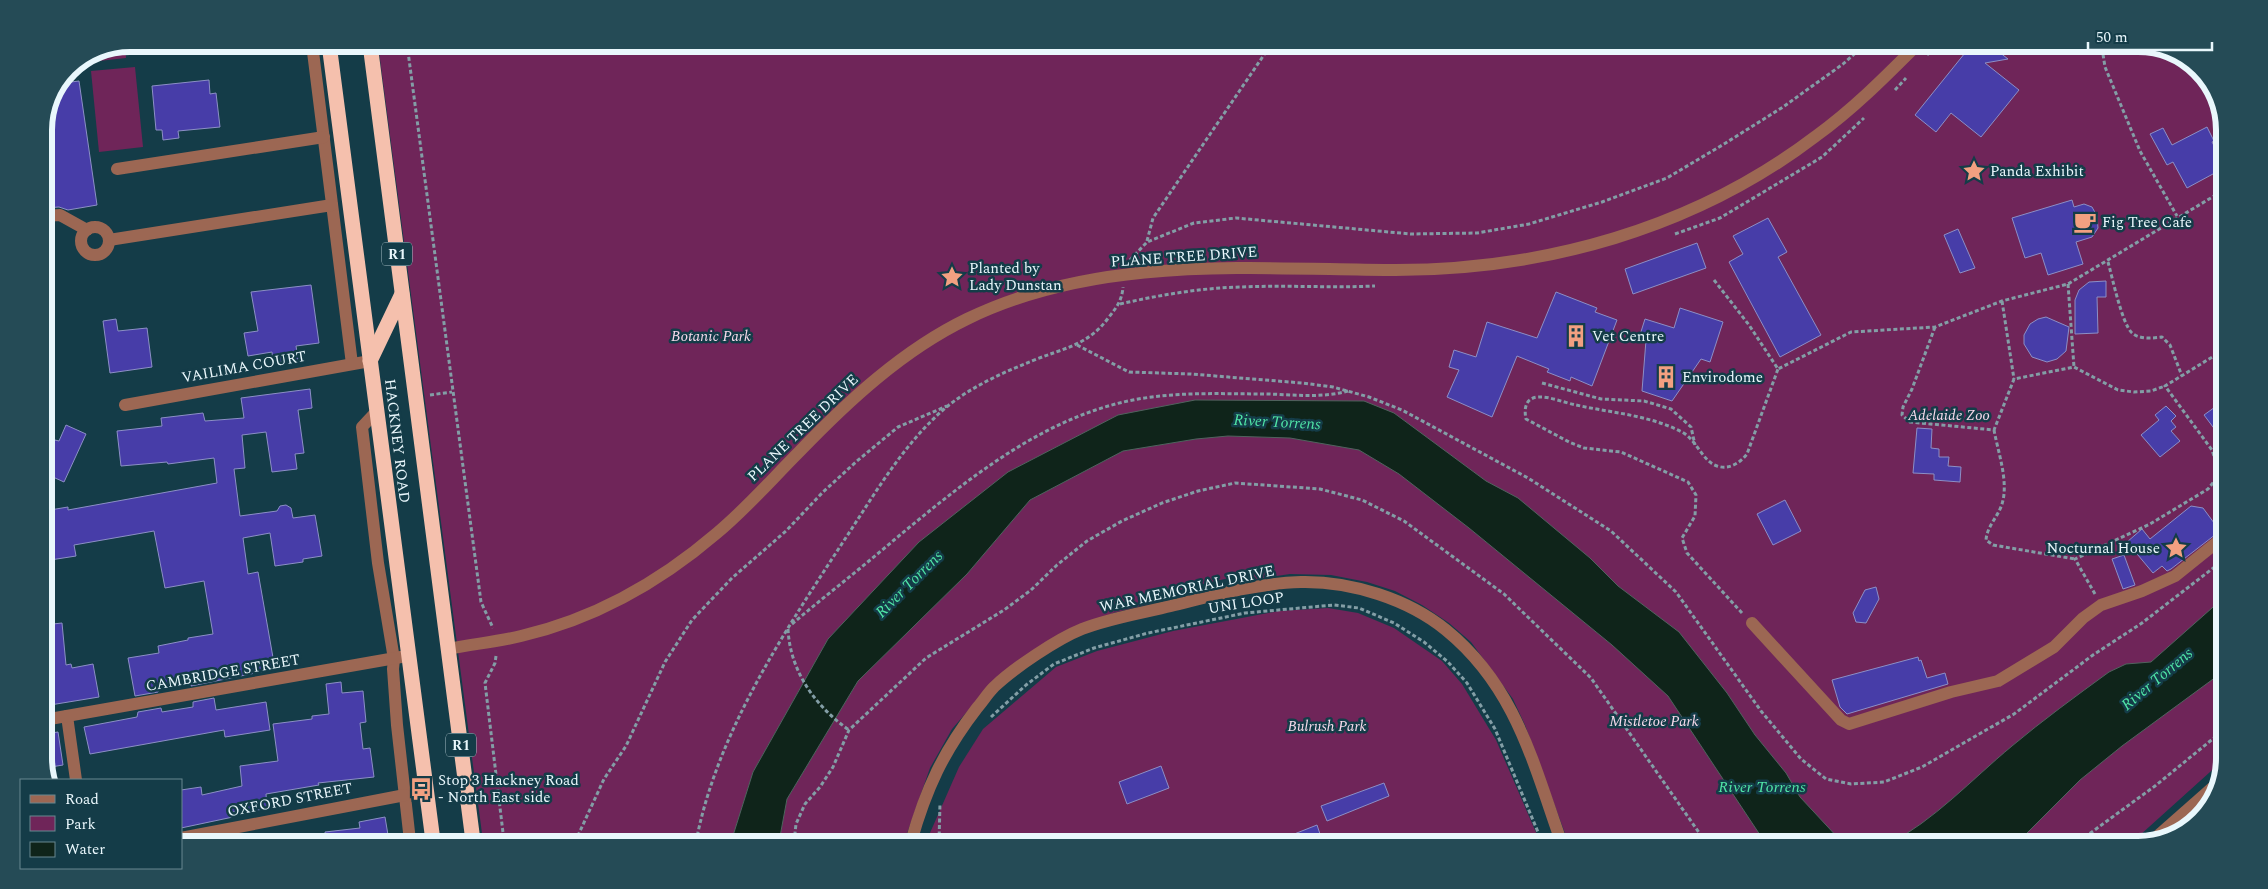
<svg xmlns="http://www.w3.org/2000/svg" width="2268" height="889" font-family="Spectral,serif">
  <rect width="100%" height="100%" fill="#143c48"/>
  <polygon fill="#1d4b58" points="131,44 208,44 84,59 98,50"/>
  <g fill="#6f2559">
    <polygon points="378,44 2165,48 2206,78 2224,125 2220,763 2129,845 1569,844 1525,725 1513,699 1471,642 1449,623 1422,605 1395,591 1367,582 1331,575 1290,574 1250,580 1237,576 1163,594 1156,602 1113,613 991,684 952,729 930,768 904,842 779,842 787,799 858,681 967,574 1030,500 1123,451 1196,439 1195,401 919,542 828,639 753,772 731,842 483,841"/>
    <polygon points="125,45 126,58 81,63 81,61 98,50"/>
    <polygon points="135,67 143,147 99,152 91,71"/>
    <polygon points="1328,608 1358,613 1394,628 1442,661 1462,684 1496,740 1541,844 926,842 959,767 983,729 1056,667 1097,651 1173,631 1279,611"/>
  </g>
  <g fill="#0f241a" stroke="#50635e">
    <polygon points="1195,400 1364,401 1394,413 1486,481 1518,498 1590,558 1618,586 1679,632 1727,693 1755,735 1786,773 1800,797 1840,840 1850,845 1766,844 1668,696 1612,645 1469,528 1399,474 1359,450 1290,438 1228,436 1196,439 1123,451 1030,500 967,574 858,681 787,799 779,842 731,842 753,772 828,639 919,542 1008,472 1118,415"/>
    <path d="M2221,600L2220,674L2122,746L2080,780L2019,841L2013,845H1887C1935,820 1971,780 2012,746C2043,720 2076,696 2109,672L2126,664L2151,662Z"/>
  </g>
  <g fill="#473da8" stroke="#8c8fc6">
    <polygon points="1969,48 1994,48 2008,59 1985,63 2019,90 1981,137 1951,113 1936,132 1915,115"/>
    <polygon points="209,80 210,94 216,93 220,127 178,131 179,138 163,140 162,130 156,130 152,86"/>
    <polygon points="79,81 97,205 68,210 59,207 44,208 44,125 63,83"/>
    <polygon points="2207,127 2214,141 2212,142 2224,164 2224,168 2187,188 2173,162 2167,165 2150,134 2163,128 2172,145"/>
    <polygon points="2072,200 2074,207 2084,204 2092,207 2097,216 2098,228 2092,237 2076,242 2083,264 2048,275 2041,253 2025,258 2012,218"/>
    <polygon points="1768,218 1787,252 1778,257 1821,335 1780,357 1729,262 1743,254 1733,236"/>
    <polygon points="1958,229 1975,268 1960,273 1944,235"/>
    <polygon points="1697,243 1706,268 1633,294 1625,269"/>
    <polygon points="2106,281 2106,297 2097,297 2098,333 2075,334 2075,300 2079,290 2089,282"/>
    <polygon points="311,285 319,343 296,346 298,359 273,363 272,352 248,356 244,333 258,331 251,292"/>
    <polygon points="1556,292 1597,308 1595,312 1617,320 1592,386 1571,377 1570,381 1547,372 1549,369 1517,356 1492,417 1447,397 1459,370 1449,367 1454,350 1476,357 1487,322 1537,338"/>
    <polygon points="1680,308 1723,322 1710,362 1701,359 1672,401 1642,391 1646,340 1639,338 1645,319 1674,328"/>
    <polygon points="2046,317 2069,327 2066,351 2057,359 2047,362 2032,357 2024,344 2024,335 2030,324 2038,319"/>
    <polygon points="116,319 118,331 147,328 152,367 110,373 103,321"/>
    <polygon points="310,389 312,408 298,410 304,453 295,454 297,469 272,472 266,432 242,435 245,468 234,469 240,516 277,511 280,506 286,505 291,508 293,518 315,515 322,556 303,559 303,562 275,566 270,533 243,538 248,574 258,572 275,669 191,686 191,681 158,688 158,692 135,696 128,658 159,653 158,646 188,640 188,638 213,634 204,581 165,588 154,531 74,545 76,556 44,561 44,511 68,507 68,510 217,483 214,458 168,464 167,462 121,466 117,431 162,426 161,418 203,413 205,421 244,418 241,398"/>
    <polygon points="2222,402 2222,439 2204,415"/>
    <polygon points="2166,406 2176,416 2171,421 2176,427 2171,431 2180,441 2160,457 2141,435 2159,420 2155,415"/>
    <polygon points="66,425 86,434 64,482 44,473 44,465 55,440 59,441"/>
    <polygon points="1917,428 1932,429 1931,448 1939,449 1939,457 1949,457 1948,466 1961,467 1960,482 1934,480 1934,474 1913,473"/>
    <polygon points="1785,500 1801,531 1773,545 1757,514"/>
    <polygon points="2191,506 2203,508 2220,531 2171,569 2167,571 2162,566 2153,573 2127,542 2142,529 2150,539"/>
    <polygon points="2124,555 2135,585 2123,589 2112,559"/>
    <polygon points="1876,587 1879,599 1866,623 1856,622 1853,613 1865,590"/>
    <polygon points="62,623 66,665 71,664 72,668 93,664 99,697 44,706 44,625"/>
    <polygon points="1918,657 1919,661 1921,660 1927,678 1945,673 1948,684 1847,714 1840,707 1832,680"/>
    <polygon points="341,682 342,693 363,691 366,722 360,723 363,749 370,748 374,777 318,783 319,785 266,794 267,809 232,812 233,817 181,828 181,790 201,787 202,795 242,786 240,766 278,761 273,724 312,719 312,716 329,714 326,684"/>
    <polygon points="214,698 216,710 266,702 270,730 225,737 224,730 90,754 84,727 137,717 138,712 161,708 162,712 193,707 193,702"/>
    <polygon points="58,732 63,765 45,768 44,734"/>
    <polygon points="1161,766 1169,788 1127,804 1119,782"/>
    <polygon points="1384,783 1389,796 1327,821 1321,806"/>
    <polygon points="385,817 389,841 326,841 325,832 360,828 359,822"/>
    <polygon points="1317,825 1323,843 1274,843 1274,842"/>
  </g>
  <g fill="none" stroke-linecap="round" stroke-linejoin="round">
    <g stroke="#839ea6" stroke-width="3" stroke-dasharray="4 2.5" stroke-linecap="butt">
      <polyline points="407,44 481,602 493,628"/>
      <polyline points="2102,48 2105,67 2140,151 2177,216"/>
      <polyline points="1927,55 1933,48"/>
      <polyline points="1895,90 1906,78"/>
      <polyline points="1675,234 1720,218 1822,157 1864,118"/>
      <polyline points="1147,241 1153,218 1270,46"/>
      <polyline points="1130,260 1147,242 1194,223 1236,218 1411,234 1477,233 1529,224 1602,202 1667,178 1724,144 1783,107 1843,64 1861,48"/>
      <path d="M2108,262C2112,276 2122,324 2132,333C2140,340 2153,338 2162,337L2170,345L2182,376"/>
      <polyline points="1714,280 1749,325 1778,369 1851,332 1935,327 2002,301 2068,284 2224,190"/>
      <polyline points="2068,284 2074,367"/>
      <polyline points="2002,301 2014,379"/>
      <path d="M1120,304C1160,295 1200,288 1241,287C1286,285 1330,288 1375,286"/>
      <polyline points="1935,327 1912,389 1903,407 1902,415 1910,422 1994,430 2014,379 2074,367 2118,390 2134,392 2151,391 2165,386"/>
      <polyline points="1077,345 1129,372 1191,374 1302,383 1333,387 1369,397 1402,410 1528,478 1611,531 1676,592 1761,711 1801,759 1826,779 1851,784 1884,782 1922,767 2014,714 2093,655 2142,623 2221,562"/>
      <polyline points="1542,383 1601,399 1644,401 1671,409 1691,427 1695,445"/>
      <polyline points="430,395 452,392"/>
      <path d="M1994,430C1998,452 2009,482 2002,504C1998,517 1987,526 1986,540L1993,545L2075,559"/>
      <polyline points="2095,594 2075,559 2150,524 2208,489 2216,479 2217,465 2212,450 2165,386 2222,351"/>
      <path d="M1742,613L1687,553L1682,538L1695,516L1696,495L1688,482L1621,452L1584,448L1569,442L1526,419C1524,409 1525,398 1538,397C1549,396 1565,403 1576,405C1612,413 1649,415 1682,432C1697,440 1702,461 1717,466C1729,470 1740,463 1747,454L1778,369"/>
      <path d="M792,624C825,596 860,569 894,540C969,478 1052,409 1152,397C1190,392 1230,394 1269,394C1296,395 1322,398 1348,391"/>
      <path d="M788,629C790,671 815,706 849,730"/>
      <polyline points="496,656 495,663 485,683 504,841"/>
      <polyline points="991,717 1026,685 1054,664 1094,648 1148,633 1245,613 1334,605 1359,608 1394,623 1424,642 1448,662 1467,683 1495,729 1543,844"/>
      <polyline points="575,842 604,779 626,746 665,662 692,620 732,578 786,531 823,492 857,461 898,427 947,406"/>
      <path d="M696,842C717,732 785,631 845,539C876,492 905,441 949,405C973,386 1004,372 1032,361C1063,348 1088,346 1109,317C1117,307 1122,300 1123,287"/>
      <polyline points="794,842 796,824 805,804 820,787 833,767 849,730 926,658 1004,610 1031,590 1057,565 1087,541 1122,521 1162,503 1198,491 1235,483 1320,489 1362,500 1404,521 1504,594 1591,678 1707,844"/>
      <polyline points="939,842 940,803"/>
      <polyline points="2074,845 2155,786 2220,733"/>
    </g>
    <g stroke="#9c6753" stroke-width="12">
      <polyline points="312,44 352,364"/>
      <polyline points="117,169 324,137"/>
      <polyline points="44,216 60,215 87,230"/>
      <circle cx="95" cy="241" r="14"/>
      <polyline points="109,240 332,205"/>
      <polyline points="125,405 370,361"/>
      <polyline points="376,412 362,427 378,563 394,659 393,669 397,725 410,841"/>
      <polyline points="1752,623 1841,720 1849,724 1951,692 1998,681 2054,647 2083,618 2101,605 2142,591 2175,576 2221,539"/>
      <path d="M448,649C472,644 497,642 521,636C594,619 661,581 717,533C747,508 772,479 799,452C848,401 903,350 967,319C1098,255 1249,269 1390,270C1542,271 1694,229 1816,136C1852,110 1883,79 1914,48"/>
      <polyline points="67,716 76,780"/>
      <polyline points="44,720 401,657"/>
      <polyline points="181,838 405,795"/>
      <polyline points="2152,841 2220,781"/>
      <path d="M911,842C926,789 943,752 977,708C983,701 988,693 994,687C1014,668 1057,639 1082,629C1110,618 1142,613 1171,606C1212,596 1259,583 1301,582C1351,581 1408,599 1446,630C1516,687 1533,763 1562,844"/>
    </g>
    <g stroke="#f5c0ad" stroke-width="15">
      <polyline points="329,44 433,841"/>
      <polyline points="370,44 473,841"/>
      <polyline points="370,361 402,294"/>
    </g>
  </g>
  <defs>
    <symbol id="sight-bare" viewBox="-9 -9 18 18"><path d="M0-6L1.8-2.2L6-1.7L2.9 1.2L3.7 5.4L0 3.3L-3.7 5.4L-2.9 1.2L-6-1.7L-1.8-2.2Z" fill="#f2a081" stroke="#143c48" stroke-width="2.5" paint-order="stroke"/></symbol>
    <symbol id="cafe-bare" viewBox="-9 -9 18 18"><path d="M-5.5-4.5H6V0H3Q3 3.5 0 3.5H-2.5Q-5.5 3.5-5.5 0ZM3-3.2v2h1.7v-2ZM-6 4.5H4V6H-6Z" fill="#f2a081" stroke="#143c48" stroke-width="2.5" paint-order="stroke"/></symbol>
    <symbol id="building-bare" viewBox="-9 -9 18 18"><path d="M-4-6H4V6H1V3H-1V6H-4ZM-2.5-4.3h1.7v1.8h-1.7ZM.8-4.3h1.7v1.8H.8ZM-2.5-1h1.7V.8h-1.7ZM.8-1h1.7V.8H.8Z" fill="#f2a081" stroke="#143c48" stroke-width="2.5" paint-order="stroke"/></symbol>
    <symbol id="bus-bare" viewBox="-9 -9 18 18"><path d="M-5-6H5V4H4V6H2V4H-2V6H-4V4H-5ZM-3.5-4V0h7V-4ZM-3.5 1.2v1.5H-2V1.2ZM2 1.2v1.5H3.5V1.2Z" fill="#f2a081" stroke="#143c48" stroke-width="2.5" paint-order="stroke"/></symbol>
  </defs>
  <g fill-rule="evenodd">
    <use href="#sight-bare" x="1958" y="155" width="32" height="32"/>
    <use href="#cafe-bare" x="2069" y="206" width="32" height="32"/>
    <use href="#sight-bare" x="936" y="261" width="32" height="32"/>
    <use href="#building-bare" x="1560" y="320" width="32" height="32"/>
    <use href="#building-bare" x="1650" y="361" width="32" height="32"/>
    <use href="#sight-bare" x="2160" y="532" width="32" height="32"/>
    <use href="#bus-bare" x="405" y="773" width="32" height="32"/>
  </g>
  <g text-anchor="middle" dominant-baseline="central" stroke-width="5" stroke-linejoin="round" paint-order="stroke">
    <g fill="#143c48" stroke="#a9bfc6" stroke-width="1">
      <rect x="382" y="242.5" width="30" height="23" rx="4"/>
      <rect x="446" y="733.5" width="30" height="23" rx="4"/>
    </g>
    <g font-size="14" font-weight="bold" fill="#e9f7fc">
      <text x="397" y="254">R1</text>
      <text x="461" y="745">R1</text>
    </g>
    <g font-size="15" fill="#e9f7fc" stroke="#143c48" text-anchor="start">
      <text x="1990" y="171">Panda Exhibit</text>
      <text x="2102" y="222">Fig Tree Cafe</text>
      <text x="969" y="268">Planted by<tspan x="969" dy="17">Lady Dunstan</tspan></text>
      <text x="1592" y="336">Vet Centre</text>
      <text x="1682" y="377">Envirodome</text>
      <text x="2160" y="548" text-anchor="end">Nocturnal House</text>
      <text x="438" y="780">Stop 3 Hackney Road<tspan x="438" dy="17">- North East side</tspan></text>
    </g>
    <g font-size="15" fill="#e9f7fc" stroke="#143c48">
      <text transform="translate(1184 257) rotate(-4)">PLANE TREE DRIVE</text>
      <text transform="translate(244 367) rotate(-10)">VAILIMA COURT</text>
      <text transform="translate(803 428) rotate(-44)">PLANE TREE DRIVE</text>
      <text transform="translate(397 441) rotate(83)">HACKNEY ROAD</text>
      <text transform="translate(1187 589) rotate(-12)">WAR MEMORIAL DRIVE</text>
      <text transform="translate(1246 603) rotate(-9)">UNI LOOP</text>
      <text transform="translate(223 673) rotate(-10)">CAMBRIDGE STREET</text>
      <text transform="translate(290 800) rotate(-11)">OXFORD STREET</text>
    </g>
    <g font-size="15" font-style="italic" fill="#f7daeb" stroke="#143c48">
      <text x="711" y="336">Botanic Park</text>
      <text x="1949" y="415">Adelaide Zoo</text>
      <text x="1654" y="721">Mistletoe Park</text>
      <text x="1327" y="726">Bulrush Park</text>
    </g>
    <g font-size="16" font-style="italic" fill="#50e6a7" stroke="#143c48">
      <text transform="translate(1277 422) rotate(3)">River Torrens</text>
      <text transform="translate(909 584) rotate(-45)">River Torrens</text>
      <text transform="translate(2157 679) rotate(-40)">River Torrens</text>
      <text x="1762" y="787">River Torrens</text>
    </g>
  </g>
  <path d="M0 0H2268V889H0ZM130 52H2138A78 78 0 0 1 2216 130V758A78 78 0 0 1 2138 836H130A78 78 0 0 1 52 758V130A78 78 0 0 1 130 52Z" fill="#254b56" fill-rule="evenodd"/>
  <path fill="none" stroke="#e9f7fc" stroke-width="6" d="M130 52H2138A78 78 0 0 1 2216 130V758A78 78 0 0 1 2138 836H130A78 78 0 0 1 52 758V130A78 78 0 0 1 130 52Z"/>
  <rect x="20" y="779" width="162" height="90" fill="#143c48" stroke="#698790"/>
  <rect x="30" y="795" width="25" height="8" fill="#9c6753" stroke="#698790"/>
  <text x="65" y="804" font-size="15" fill="#e9f7fc">Road</text>
  <rect x="30" y="816" width="25" height="15" fill="#6f2559" stroke="#698790"/>
  <text x="65" y="829" font-size="15" fill="#e9f7fc">Park</text>
  <rect x="30" y="842" width="25" height="15" fill="#0f241a" stroke="#698790"/>
  <text x="65" y="854" font-size="15" fill="#e9f7fc">Water</text>
  <path d="M2088 42v8h124v-8" fill="none" stroke="#e9f7fc" stroke-width="2.5"/>
  <text x="2096" y="42" font-size="15" fill="#e9f7fc" stroke="#143c48" stroke-width="4" paint-order="stroke">50 m</text>
</svg>
